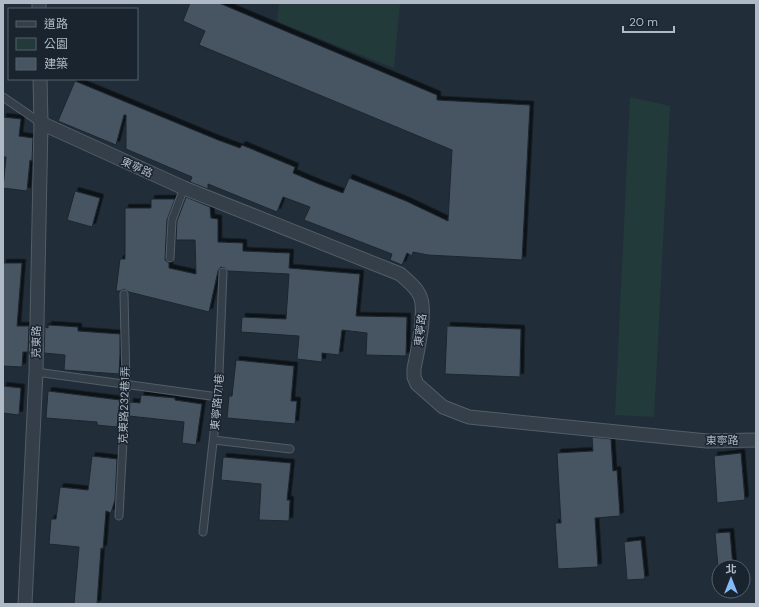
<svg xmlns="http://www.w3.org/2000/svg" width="759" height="607" font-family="'DM Sans','Noto Sans TC',sans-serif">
  <defs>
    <filter id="shadow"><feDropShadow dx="3.5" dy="-3.5" stdDeviation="0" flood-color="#0009"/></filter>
  </defs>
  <rect width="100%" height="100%" fill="#212e39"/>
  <g fill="#233a3a">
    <polygon points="279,3 400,3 394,68 277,22"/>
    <polygon points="630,97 670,106 654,417 615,415"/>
  </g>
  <g fill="#475563" stroke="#1c2630" filter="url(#shadow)">
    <polygon points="190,3 219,3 437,95 437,100 530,105 522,260 428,255 413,252 412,256 407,253 402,265 390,260 392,254 304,220 310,207 283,197 277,212 208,184 208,189 190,182 192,177 126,149 126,115 124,115 116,145 58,121 75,81 218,140 240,148 242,145 295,167 293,173 319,184 343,193 349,178 406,201 448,221 452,150 199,45 205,31 183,21"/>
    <polygon points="3,117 21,119 19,136 33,138 32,161 30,160 27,191 3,188 6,157 3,157"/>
    <polygon points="75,191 100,198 92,227 67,220"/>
    <polygon points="186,197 210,207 211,218 218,219 218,242 243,243 243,251 290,253 289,268 360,274 356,316 407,317 406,356 366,355 367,333 342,330 339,355 322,353 322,362 297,359 299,336 241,332 242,317 286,319 289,274 228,271 225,268 221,267 218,271 209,312 129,292 124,289 120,291 116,291 120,259 125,259 125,208 151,208 151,199 175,199 167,220 165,260 169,263 169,268 196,274 195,240 176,240 177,221"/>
    <polygon points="3,263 22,263 17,326 29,326 28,352 23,352 22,367 3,366"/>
    <polygon points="48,325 78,327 78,331 120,334 120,355 119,374 64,370 65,355 44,353 45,327 48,328"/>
    <polygon points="447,326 521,329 520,377 445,374"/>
    <polygon points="236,360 294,366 291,401 297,401 295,424 227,418 229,396 232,396"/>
    <polygon points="3,386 21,388 19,415 3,413"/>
    <polygon points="48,391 120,400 117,427 97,425 97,422 46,418"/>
    <polygon points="141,395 175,398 175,400 202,404 196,445 182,443 184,422 129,416 130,402 140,403"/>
    <polygon points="592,437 611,439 613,471 617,470 620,516 595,518 598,567 558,569 555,523 561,523 557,453 593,451"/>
    <polygon points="741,453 745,500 717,503 714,456"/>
    <polygon points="92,456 117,459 115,500 111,513 106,511 103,549 101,548 97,604 74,604 79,547 49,544 51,519 56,519 60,487 88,490"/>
    <polygon points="223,457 291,463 287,500 290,500 289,521 259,520 261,484 221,480"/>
    <polygon points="730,532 733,567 718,567 715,533"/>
    <polygon points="641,540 645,579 627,580 624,542"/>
  </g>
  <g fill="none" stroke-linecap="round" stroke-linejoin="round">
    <defs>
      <g id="service">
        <polyline points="3,97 41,123"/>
        <polyline points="170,258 172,220 184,188"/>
        <polyline points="36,372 218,397"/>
        <polyline points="214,440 290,449"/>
        <polyline points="119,516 126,384 124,294"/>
        <polyline points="203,532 218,397 223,272"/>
      </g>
      <g id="minor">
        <polyline points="39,3 39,9"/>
        <path d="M41,123L184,188L400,274C407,280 415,286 419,294C428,309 417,352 414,369V377L417,384L443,407L469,417L707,441L756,440"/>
        <polyline points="25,604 36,372 41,123 40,79"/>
      </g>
    </defs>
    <use href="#service" stroke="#535d67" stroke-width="9"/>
    <use href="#minor" stroke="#535d67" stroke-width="15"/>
    <use href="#service" stroke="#353f4a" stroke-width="7"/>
    <use href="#minor" stroke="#353f4a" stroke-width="13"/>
  </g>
  <g text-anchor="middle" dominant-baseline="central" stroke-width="3" stroke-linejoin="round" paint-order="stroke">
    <g font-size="11" fill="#b0bac6" stroke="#1a242e">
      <text transform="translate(137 167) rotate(24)">東寧路</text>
      <text transform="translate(420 330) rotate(-83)">東寧路</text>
      <text transform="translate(36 342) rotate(-89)">克東路</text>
      <text transform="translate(217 402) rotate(-85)">東寧路171巷</text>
      <text transform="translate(124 405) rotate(-88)">克東路232巷1弄</text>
      <text x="722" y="440">東寧路</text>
    </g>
  </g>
  <rect width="759" height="607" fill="none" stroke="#b0bac6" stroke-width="8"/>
  <rect x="8" y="8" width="130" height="72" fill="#1a242e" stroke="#56606b"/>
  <rect x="16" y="21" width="20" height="6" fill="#353f4a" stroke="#56606b"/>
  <text x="44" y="28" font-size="12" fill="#b0bac6">道路</text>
  <rect x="16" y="38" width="20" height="12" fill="#233a3a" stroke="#56606b"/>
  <text x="44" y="48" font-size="12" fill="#b0bac6">公園</text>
  <rect x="16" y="58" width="20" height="12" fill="#475563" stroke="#56606b"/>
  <text x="44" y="68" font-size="12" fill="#b0bac6">建築</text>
  <g transform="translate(731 579)"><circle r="19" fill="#1a242e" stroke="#56606b"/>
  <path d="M0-3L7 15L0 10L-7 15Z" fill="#84baf7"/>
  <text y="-6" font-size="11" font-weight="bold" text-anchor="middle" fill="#b0bac6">北</text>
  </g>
  <path d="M623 26v6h51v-6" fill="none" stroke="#b0bac6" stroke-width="2"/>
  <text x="629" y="26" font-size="12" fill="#b0bac6" stroke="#1a242e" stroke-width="3" paint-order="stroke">20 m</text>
</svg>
